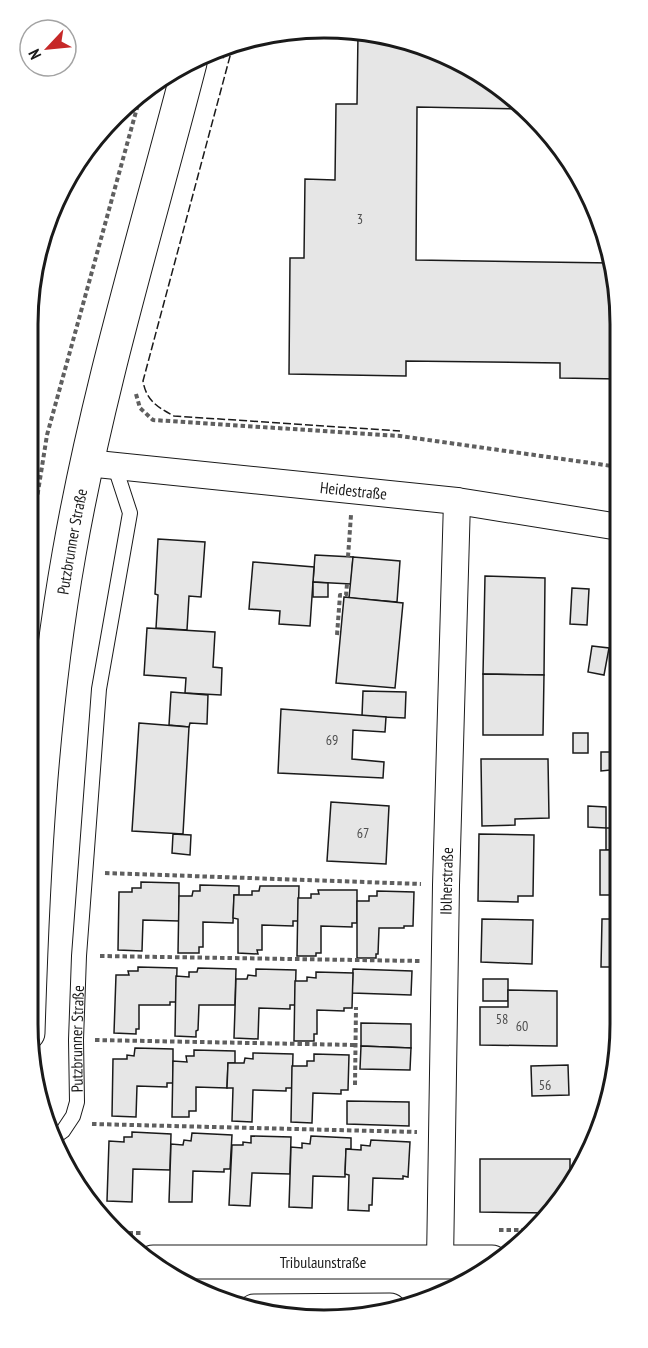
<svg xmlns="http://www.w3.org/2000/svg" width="648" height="1348" font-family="'PT Sans Narrow',sans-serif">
  <rect width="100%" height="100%" fill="#fff"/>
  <g fill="#e6e6e6" stroke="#1a1a1a" stroke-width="1.5">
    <polygon points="358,34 438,50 505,89 525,109 417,107 416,260 612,263 618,285 619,379 560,378 560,363 406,361 406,376 289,374 290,258 304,258 305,179 335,180 336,104 357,104"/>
    <polygon points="158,539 205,542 201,597 189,596 187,630 156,628 158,595 155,594"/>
    <polygon points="315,555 353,557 351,584 313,582"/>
    <polygon points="353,557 400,561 397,602 349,598"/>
    <polygon points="253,562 314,567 310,626 279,624 280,611 249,609"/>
    <polygon points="485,576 545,578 544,675 483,674"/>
    <polygon points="313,582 328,583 328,597 313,597"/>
    <polygon points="572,588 589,589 587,625 570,624"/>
    <polygon points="344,597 403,603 395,688 336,683"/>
    <polygon points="620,609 620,646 614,645"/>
    <polygon points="147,628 215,632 213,667 222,668 221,695 185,693 186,678 144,675"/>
    <polygon points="592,646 609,648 604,675 588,672"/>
    <polygon points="483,674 544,675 543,735 483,735"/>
    <polygon points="363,691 406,692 405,718 362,716"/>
    <polygon points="171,692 208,695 207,724 190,723 189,727 169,725"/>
    <polygon points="281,709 386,717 385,732 353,730 352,759 384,762 383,778 278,773"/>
    <polygon points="139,723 189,727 183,834 132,831"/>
    <rect x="573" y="733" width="15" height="20"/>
    <polygon points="601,752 620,752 620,769 601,771"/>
    <polygon points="481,759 548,759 549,818 515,819 515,825 482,826"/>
    <rect x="611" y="769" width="9" height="45"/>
    <polygon points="331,802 389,806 386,864 327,861"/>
    <polygon points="588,806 606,807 606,828 588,827"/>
    <rect x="606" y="828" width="14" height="22"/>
    <polygon points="173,834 191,835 190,855 172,853"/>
    <polygon points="479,834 534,835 533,896 518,896 518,902 478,901"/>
    <polygon points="600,850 620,850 621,895 600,895"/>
    <polygon points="141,882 179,883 179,921 143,920 142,951 118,950 119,892 132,892 132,888 141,888"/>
    <polygon points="200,885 239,886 239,895 234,895 233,923 203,922 203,947 199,947 199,953 178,953 179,896 192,896 193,891 200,891"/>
    <polygon points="260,886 299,886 298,921 293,921 293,926 262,925 262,950 257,950 258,954 238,953 238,919 233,918 234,895 252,895 252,891 259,891"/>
    <polygon points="318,890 357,890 357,923 352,923 352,927 321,926 321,953 316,953 316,956 297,956 298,898 311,898 311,894 319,894"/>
    <polygon points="377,891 414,892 413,926 404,926 404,928 379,928 378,954 376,954 376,958 357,958 357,901 369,901 369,896 377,896"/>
    <polygon points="482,919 533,920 532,964 481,962"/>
    <polygon points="602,919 621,919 621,967 601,967"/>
    <polygon points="138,967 177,968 176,1002 170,1002 170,1005 139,1005 139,1029 136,1029 136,1034 114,1033 116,975 129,975 128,971 138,971"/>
    <polygon points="198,968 236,969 235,1005 199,1005 198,1030 196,1031 196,1037 175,1036 176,976 189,977 189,972 197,972"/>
    <polygon points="256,969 296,970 295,1005 290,1005 290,1009 259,1008 258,1039 234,1038 236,979 247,979 248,975 256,976"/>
    <polygon points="353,969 412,971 411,995 352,993"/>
    <polygon points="316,972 353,973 352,1008 344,1008 344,1011 317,1010 317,1034 314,1034 314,1041 294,1041 295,981 307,981 307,977 316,978"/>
    <rect x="483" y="979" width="25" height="22"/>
    <polygon points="615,989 621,989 621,1024 616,1048 614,1048"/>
    <polygon points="508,990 557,991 557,1046 480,1045 480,1007 508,1007"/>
    <polygon points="361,1023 411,1024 411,1048 361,1046"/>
    <polygon points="361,1046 411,1048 410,1070 360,1069"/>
    <polygon points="135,1048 173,1049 173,1083 167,1083 167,1087 137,1086 136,1117 112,1116 113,1059 127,1059 127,1055 134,1056"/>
    <polygon points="194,1050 235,1051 235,1063 228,1063 227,1088 196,1087 196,1111 189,1111 189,1117 172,1117 173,1061 187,1062 186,1056 194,1056"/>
    <polygon points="253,1053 293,1054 292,1088 286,1088 286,1091 253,1090 252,1122 232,1121 233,1088 227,1088 228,1063 244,1063 245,1058 253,1059"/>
    <polygon points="314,1054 349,1055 348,1090 341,1090 341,1094 313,1093 312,1123 291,1122 292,1066 307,1066 307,1061 314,1061"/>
    <polygon points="568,1065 569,1095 532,1096 531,1066"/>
    <polygon points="347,1101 409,1102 409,1126 347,1124"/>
    <polygon points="132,1132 171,1134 170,1170 133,1169 132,1202 107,1201 109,1141 124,1142 124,1137 132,1137"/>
    <polygon points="192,1133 232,1135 230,1169 224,1169 224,1172 193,1171 192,1202 169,1202 171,1144 183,1145 184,1140 191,1141"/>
    <polygon points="251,1136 291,1137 290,1174 252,1173 250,1206 229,1205 232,1145 243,1145 243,1142 251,1143"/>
    <polygon points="311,1136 351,1138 351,1149 346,1149 345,1177 313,1176 312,1208 289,1207 291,1147 302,1148 302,1143 310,1144"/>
    <polygon points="371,1140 410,1142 408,1177 403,1176 403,1179 373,1178 372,1205 369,1205 369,1211 348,1210 349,1175 345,1174 346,1149 361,1150 361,1145 370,1146"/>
    <polygon points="480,1159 570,1159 570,1184 552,1213 480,1212"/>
  </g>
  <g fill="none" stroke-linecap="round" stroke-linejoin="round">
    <defs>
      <g id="lane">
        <path id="s1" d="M53,1138L63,1131L73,1116L77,1102L76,1040L79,956L99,689L130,513L115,467"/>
      </g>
      <g id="street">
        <path id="s2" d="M87,463L457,501L619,527"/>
        <path id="s3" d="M440,1262L446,885L457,501"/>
      </g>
      <g id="secondary">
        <path id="s4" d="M28,1033C33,872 41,712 69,554C98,388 148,226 190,63"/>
        <path id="s5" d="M153,1262H492"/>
        <polyline points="254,1311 390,1310"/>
      </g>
    </defs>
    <use href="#lane" stroke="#1a1a1a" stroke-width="16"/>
    <use href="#street" stroke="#1a1a1a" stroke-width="28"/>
    <use href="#secondary" stroke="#1a1a1a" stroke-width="35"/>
    <g stroke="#5f5f5f" stroke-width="4" stroke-dasharray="4.5 3" stroke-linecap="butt">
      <polyline points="222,58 225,47"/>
      <polyline points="136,394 140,408 153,420 400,436 619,467"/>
      <polyline points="348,557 351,515"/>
      <polyline points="27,561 47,435 140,97"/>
      <polyline points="337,635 340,595 346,595 347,584"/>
      <polyline points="105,873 421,884"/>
      <polyline points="100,956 420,961"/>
      <polyline points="95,1040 355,1045"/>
      <polyline points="355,1085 356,1007"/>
      <polyline points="92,1124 417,1132"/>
      <polyline points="499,1230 534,1230"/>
      <polyline points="121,1233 141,1233"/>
    </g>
    <use href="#lane" stroke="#fff" stroke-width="14"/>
    <use href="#street" stroke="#fff" stroke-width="26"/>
    <use href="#secondary" stroke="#fff" stroke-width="33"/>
    <path stroke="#1a1a1a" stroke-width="1.5" stroke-dasharray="8 3" stroke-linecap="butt" d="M233,45L143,381C146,400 157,407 174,416L400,431"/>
  </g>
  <g text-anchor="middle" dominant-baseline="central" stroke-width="4.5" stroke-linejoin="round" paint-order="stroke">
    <g font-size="14" fill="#4d4d4d">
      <text x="360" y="219">3</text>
      <text x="332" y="740">69</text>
      <text x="363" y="833">67</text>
      <text x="502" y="1019">58</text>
      <text x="522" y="1026">60</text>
      <text x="545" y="1085">56</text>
    </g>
    <g font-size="16" fill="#1a1a1a" stroke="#fff">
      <text stroke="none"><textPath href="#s2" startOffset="268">Heidestraße</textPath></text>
      <text stroke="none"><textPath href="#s4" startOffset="494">Putzbrunner Straße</textPath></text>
      <text stroke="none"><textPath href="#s3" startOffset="381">Iblherstraße</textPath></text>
      <text stroke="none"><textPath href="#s1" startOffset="108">Putzbrunner Straße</textPath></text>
      <text stroke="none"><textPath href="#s5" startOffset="170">Tribulaunstraße</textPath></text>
    </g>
  </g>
  <path d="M0 0H648V1348H0ZM324 38H324A286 286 0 0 1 610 324V1024A286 286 0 0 1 324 1310H324A286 286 0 0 1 38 1024V324A286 286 0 0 1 324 38Z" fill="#fff" fill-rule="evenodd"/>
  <path fill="none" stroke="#1a1a1a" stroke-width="3" d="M324 38H324A286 286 0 0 1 610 324V1024A286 286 0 0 1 324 1310H324A286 286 0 0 1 38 1024V324A286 286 0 0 1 324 38Z"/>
  <g transform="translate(48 48) rotate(244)"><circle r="28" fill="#ffffff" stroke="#a3a3a3" stroke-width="1.5"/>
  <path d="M0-4.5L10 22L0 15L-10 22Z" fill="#c62828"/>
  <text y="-9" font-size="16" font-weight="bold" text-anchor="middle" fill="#1a1a1a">N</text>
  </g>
</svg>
